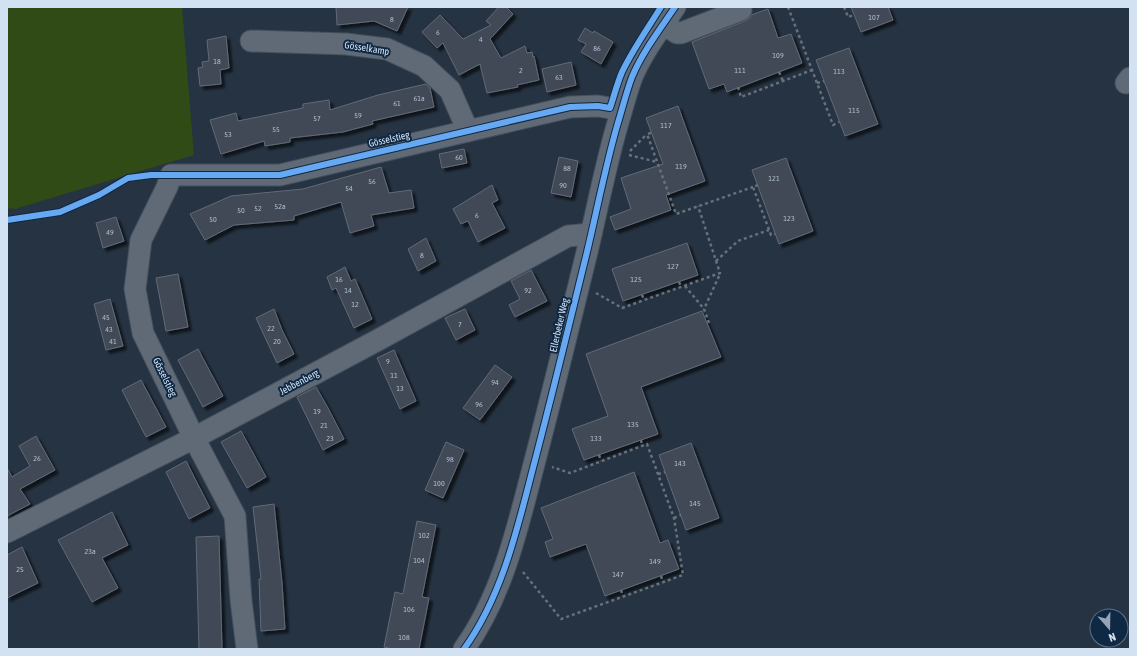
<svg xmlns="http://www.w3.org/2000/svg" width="1137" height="656" font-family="'Asap Condensed',sans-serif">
  <defs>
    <filter id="shadow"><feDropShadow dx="3.5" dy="3.5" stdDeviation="1" flood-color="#0009"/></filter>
  </defs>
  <rect width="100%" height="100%" fill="#253342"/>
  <polygon fill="#304b15" points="7,7 182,7 194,155 15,209 7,208"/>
  <g fill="#404855" stroke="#626a78" filter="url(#shadow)">
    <polygon points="336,7 408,7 397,31 374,21 337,25"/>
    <polygon points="499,7 506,7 513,14 490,39 501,58 525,46 527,53 532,52 533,57 534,56 539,80 517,85 518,87 487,93 480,64 459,75 443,43 437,48 422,32 440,15 463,39 491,25 486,21"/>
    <polygon points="851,7 888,7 893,20 861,32"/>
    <polygon points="768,9 778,38 791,34 802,63 727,92 724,84 709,89 692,42 745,21 750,18 751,15"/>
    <polygon points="585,28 593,33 594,31 613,42 601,64 581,52 586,44 578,40"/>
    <polygon points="226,36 229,68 220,70 221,84 200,86 198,68 203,67 202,62 209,61 207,40"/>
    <polygon points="849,48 878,124 845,136 816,60"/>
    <polygon points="571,62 576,85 547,92 542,69"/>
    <polygon points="426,84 430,88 434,107 372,121 373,124 343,132 290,138 290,142 265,146 264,141 221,154 210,120 236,113 238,121 303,108 303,104 329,100 330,110 378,95"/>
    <polygon points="678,106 705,181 666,195 671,210 615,230 610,217 631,209 621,178 663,164 646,118"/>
    <polygon points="464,149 467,163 442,168 439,154"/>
    <polygon points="559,157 578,161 571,197 551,193"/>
    <polygon points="786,158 813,231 779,244 752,170"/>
    <polygon points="381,167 389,193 411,190 414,208 371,215 374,226 350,233 341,202 294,216 294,220 234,225 205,240 190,214 231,196 303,189"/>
    <polygon points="492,185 498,200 492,203 505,228 478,242 468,221 461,224 453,209"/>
    <polygon points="116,217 124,241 103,248 96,223"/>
    <polygon points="426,238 436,261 418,271 408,249"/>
    <polygon points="687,243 698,275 623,301 612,269"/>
    <polygon points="345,267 351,281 355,279 372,319 354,328 336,288 332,290 327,277"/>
    <polygon points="531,270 547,301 515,317 509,305 520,299 511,281"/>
    <polygon points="178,274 188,327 166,331 156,278"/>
    <polygon points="110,299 123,346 106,350 94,304"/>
    <polygon points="274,309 282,330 294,354 277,363 256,318"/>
    <polygon points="465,309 475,330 456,340 445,318"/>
    <polygon points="702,311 721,357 641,387 658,434 584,460 572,429 608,416 586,354"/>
    <polygon points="198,349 223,396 203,407 178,360"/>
    <polygon points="394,350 416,401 400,409 377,358"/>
    <polygon points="495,365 512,377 480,420 463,408"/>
    <polygon points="141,380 166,427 146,437 122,390"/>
    <polygon points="316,387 328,408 344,439 323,450 297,397"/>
    <polygon points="241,431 266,477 247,488 221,442"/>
    <polygon points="36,436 55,470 20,489 30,504 7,516 7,468 12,477 30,466 19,446"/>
    <polygon points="446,442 464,450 443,498 425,490"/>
    <polygon points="691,443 719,518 686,530 659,455"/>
    <polygon points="186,461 210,508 189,519 166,472"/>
    <polygon points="634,472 660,543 668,540 679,569 605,596 586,544 550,557 545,542 553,539 541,508"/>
    <polygon points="274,504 282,583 285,629 261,631 259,579 261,579 253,507"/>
    <polygon points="112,512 128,545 102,558 118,588 92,602 58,540"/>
    <polygon points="417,521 436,525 422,597 429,598 419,649 393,649 384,647 395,592 403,594"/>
    <polygon points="219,536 222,649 199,649 196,537"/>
    <polygon points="22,547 38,583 7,598 7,555"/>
  </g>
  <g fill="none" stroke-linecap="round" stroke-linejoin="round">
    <defs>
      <g id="minor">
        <polyline points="663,24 677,33 681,33 741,10"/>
        <polyline points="251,41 346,44 387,49 424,66 450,90 468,131"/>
        <polyline points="1126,83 1130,78"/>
        <polyline points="7,532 194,438 378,340 568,236 591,234"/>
        <polyline points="247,649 241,600 235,516 194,438 143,333 135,289 141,240 167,187 171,175 280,175 570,107 598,106 621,110"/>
        <path d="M464,649C502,596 517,530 533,468C552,396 569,325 587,252C597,210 605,168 617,126C622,110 626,93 632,77C642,53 660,29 675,7"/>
      </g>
    </defs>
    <use href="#minor" stroke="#434f5c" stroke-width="23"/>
    <g stroke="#67717c" stroke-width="2.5" stroke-dasharray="3 3" stroke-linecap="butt">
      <polyline points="788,7 833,125 839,122"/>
      <polyline points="844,7 848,17 854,15"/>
      <polyline points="779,72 783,81"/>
      <polyline points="817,83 824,81"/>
      <polyline points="738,87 741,97 812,70"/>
      <polyline points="651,133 647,134 676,214 753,187"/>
      <polyline points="630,151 647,134"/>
      <polyline points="629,155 657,162"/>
      <polyline points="758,185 753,187 771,235 775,234"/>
      <polyline points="716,261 738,241 769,230"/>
      <polyline points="679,282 681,287"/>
      <polyline points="685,286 704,309"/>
      <polyline points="596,293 622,308 720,273 698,206"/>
      <polyline points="642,295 644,300"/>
      <polyline points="709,323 704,309 720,274"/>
      <polyline points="641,440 642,445"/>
      <polyline points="599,455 601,461"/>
      <polyline points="658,474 665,472"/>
      <polyline points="674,518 681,515"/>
      <polyline points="523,572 561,619 683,575 674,518 647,444 570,473 552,467"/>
      <polyline points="661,576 663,582"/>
      <polyline points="621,590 623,596"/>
    </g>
    <use href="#minor" stroke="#5f6a76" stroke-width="21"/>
    <defs>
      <g id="cycleway">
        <path d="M7,220L60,212L99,195L128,178L151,175H280L570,107L598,106L610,108C614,96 617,84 622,72C633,49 648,28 661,7"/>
        <path d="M464,649C502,596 517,530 533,468C552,396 569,325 587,252C597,210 605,168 617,126C622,110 626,93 632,77C642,53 660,29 675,7"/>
      </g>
    </defs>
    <use href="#cycleway" stroke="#0f2843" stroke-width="8"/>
    <use href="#cycleway" stroke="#66a8f1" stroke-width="6"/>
  </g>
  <g text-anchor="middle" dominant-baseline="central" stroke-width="4" stroke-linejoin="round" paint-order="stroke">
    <g font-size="8" fill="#aebccc">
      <text x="874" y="17">107</text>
      <text x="392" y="19">8</text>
      <text x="438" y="32">6</text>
      <text x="481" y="39">4</text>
      <text x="597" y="48">86</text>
      <text x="778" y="55">109</text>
      <text x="217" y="61">18</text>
      <text x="521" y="70">2</text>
      <text x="740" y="70">111</text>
      <text x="839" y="71">113</text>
      <text x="559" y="77">63</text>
      <text x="419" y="98">61a</text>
      <text x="397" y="103">61</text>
      <text x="854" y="110">115</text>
      <text x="358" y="115">59</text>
      <text x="317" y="118">57</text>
      <text x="666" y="125">117</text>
      <text x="276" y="129">55</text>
      <text x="228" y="134">53</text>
      <text x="459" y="157">60</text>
      <text x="681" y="166">119</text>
      <text x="567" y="168">88</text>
      <text x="774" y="178">121</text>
      <text x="372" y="181">56</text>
      <text x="563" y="185">90</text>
      <text x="349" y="188">54</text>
      <text x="280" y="206">52a</text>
      <text x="258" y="208">52</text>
      <text x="241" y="210">50</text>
      <text x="477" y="215">6</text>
      <text x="789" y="218">123</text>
      <text x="213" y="219">50</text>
      <text x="110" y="232">49</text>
      <text x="422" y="255">8</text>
      <text x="673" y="266">127</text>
      <text x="339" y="279">16</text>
      <text x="636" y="279">125</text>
      <text x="348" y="290">14</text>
      <text x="528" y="290">92</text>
      <text x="355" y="304">12</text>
      <text x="106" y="317">45</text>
      <text x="460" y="324">7</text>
      <text x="271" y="328">22</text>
      <text x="109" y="329">43</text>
      <text x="113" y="341">41</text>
      <text x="277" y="341">20</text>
      <text x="388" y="361">9</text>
      <text x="394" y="375">11</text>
      <text x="495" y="382">94</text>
      <text x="400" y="388">13</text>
      <text x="479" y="404">96</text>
      <text x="317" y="411">19</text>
      <text x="633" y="424">135</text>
      <text x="324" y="425">21</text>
      <text x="330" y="438">23</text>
      <text x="596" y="438">133</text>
      <text x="37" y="458">26</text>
      <text x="450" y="459">98</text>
      <text x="680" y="463">143</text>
      <text x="439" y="483">100</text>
      <text x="695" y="503">145</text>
      <text x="424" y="535">102</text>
      <text x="90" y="551">23a</text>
      <text x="419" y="560">104</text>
      <text x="655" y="561">149</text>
      <text x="20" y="569">25</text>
      <text x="618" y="574">147</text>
      <text x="409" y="609">106</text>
      <text x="404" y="637">108</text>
    </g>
    <g font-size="10" fill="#d2e2f3" stroke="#0f2843">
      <text transform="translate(367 48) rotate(9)">Gösselkamp</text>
      <text transform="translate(389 139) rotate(-13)">Gösselstieg</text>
      <text transform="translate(559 325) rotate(-77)">Ellerbeker Weg</text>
      <text transform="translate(165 377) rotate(64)">Gösselstieg</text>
      <text transform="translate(299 382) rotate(-28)">Jebbenberg</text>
    </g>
  </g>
  <rect width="1137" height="656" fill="none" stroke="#d2e2f3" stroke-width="16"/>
  <g transform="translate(1109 628) rotate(160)"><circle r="19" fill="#0f2843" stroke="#5d7289"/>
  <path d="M0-3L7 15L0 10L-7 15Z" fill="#95a5b5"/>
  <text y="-6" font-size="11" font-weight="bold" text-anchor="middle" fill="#d2e2f3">N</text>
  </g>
</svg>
